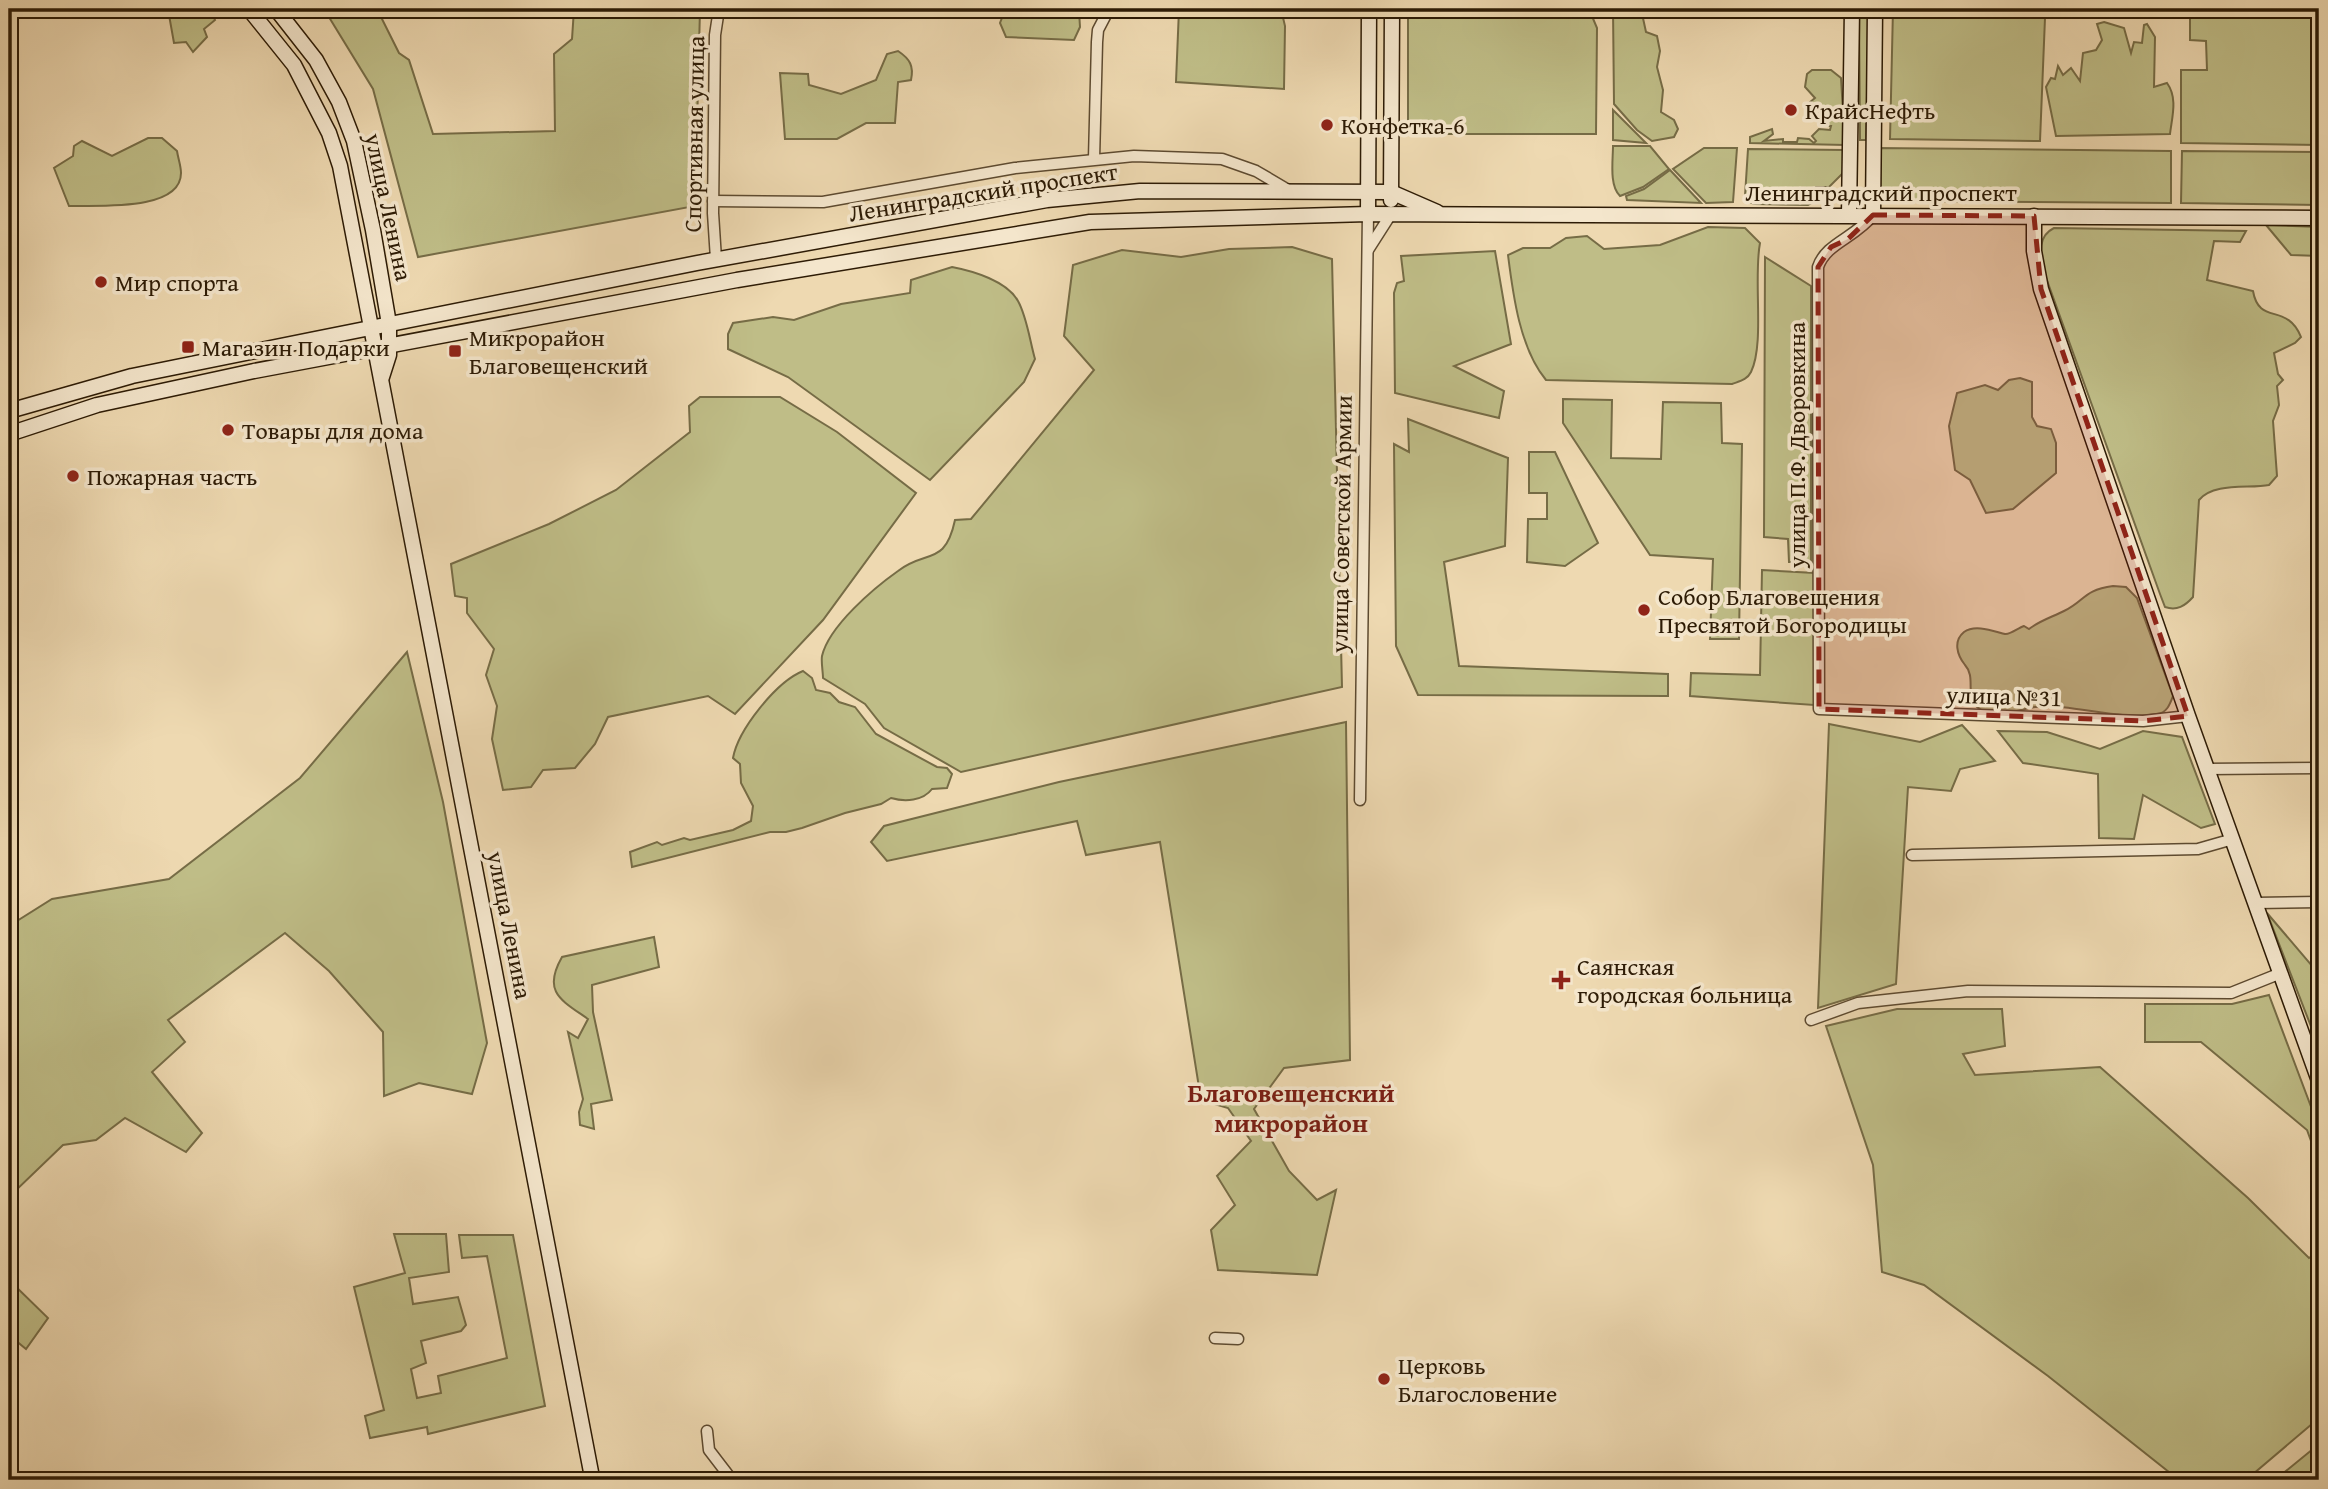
<svg xmlns="http://www.w3.org/2000/svg" width="2328" height="1489" font-family="'Gentium Book Plus',serif">
  <rect width="100%" height="100%" fill="#eed9b1"/>
  <filter id="stains"><feTurbulence type="fractalNoise" baseFrequency=".00286" numOctaves="4"/><feColorMatrix values="0 0 0 0 .2 0 0 0 0 .09 0 0 0 0 .02 0 0 0 .5 -.17"/></filter>
  <radialGradient id="worn" r=".72"><stop offset=".6" stop-color="#630" stop-opacity="0"/><stop offset="1" stop-color="#630" stop-opacity=".3"/></radialGradient>
  <g fill="#bfbd87" stroke="#766c46" stroke-width="2">
    <polygon points="173,9 210,9 215,20 204,29 207,37 193,52 186,42 174,43 169,15"/>
    <polygon points="324,9 377,9 399,53 409,60 433,134 555,131 554,54 572,39 574,9 700,9 695,206 418,257 373,89"/>
    <polygon points="1046,9 1079,11 1080,27 1074,40 1006,37 1000,23 1005,10"/>
    <polygon points="1179,9 1281,9 1285,26 1284,89 1176,82"/>
    <polygon points="1408,9 1589,9 1597,28 1596,134 1408,134"/>
    <polygon points="1613,9 1641,9 1646,32 1657,36 1660,51 1657,67 1663,90 1661,112 1674,120 1678,129 1674,137 1652,141 1637,130 1614,104"/>
    <polygon points="1859,9 1869,9 1866,140 1860,140"/>
    <polygon points="1893,9 2055,9 2045,18 2040,141 1890,139"/>
    <polygon points="2190,9 2319,9 2319,145 2181,143 2181,70 2207,70 2206,41 2190,40"/>
    <path d="M2104,22L2124,28L2131,53L2134,42L2142,43L2144,25L2147,24L2155,37L2154,87L2167,83C2178,98 2172,117 2170,134L2056,136L2046,87L2051,78L2055,79L2058,66L2063,75L2071,68L2080,81L2083,53L2096,50L2102,40L2097,24Z"/>
    <path d="M898,51C910,59 914,66 911,80L898,82L895,123H866L837,139H785L780,73L808,74L809,85L841,94L876,80L887,54Z"/>
    <polygon points="1812,70 1831,70 1841,78 1845,145 1750,143 1750,137 1772,129 1773,134 1764,141 1783,139 1783,142 1797,142 1798,138 1809,139 1814,143 1816,141 1812,136 1819,129 1830,130 1831,126 1820,126 1817,109 1809,103 1815,98 1805,87 1807,74"/>
    <polygon points="1613,110 1646,143 1613,140"/>
    <path d="M148,138H162L177,151C178,158 181,166 181,173C181,212 96,205 69,206L54,168L73,156L74,146L82,141L112,156Z"/>
    <path d="M1613,146H1650L1669,169L1643,187L1620,196C1609,186 1613,160 1613,146Z"/>
    <polygon points="1704,148 1737,148 1733,202 1706,203 1673,169"/>
    <polygon points="1877,148 2171,151 2171,203 1890,201 1878,195"/>
    <polygon points="1748,149 1845,150 1844,172 1829,187 1816,187 1813,202 1808,205 1755,204 1748,202 1745,196"/>
    <polygon points="2182,151 2319,152 2319,205 2181,203"/>
    <polygon points="1670,170 1701,203 1627,200 1626,196 1644,189"/>
    <polygon points="2266,225 2319,227 2319,256 2291,255"/>
    <path d="M1708,227L1745,228L1760,243C1753,279 1765,343 1751,372C1747,380 1740,381 1732,384L1546,380C1520,349 1513,295 1508,255L1523,248H1550L1566,238L1587,236L1604,249L1660,245Z"/>
    <path d="M2054,228L2246,231L2240,242L2214,241L2207,280L2253,291C2259,326 2287,302 2301,337L2295,343L2274,353L2278,374L2283,380L2277,386L2279,405L2273,421L2277,476L2269,485C2249,489 2214,482 2199,500L2193,597C2185,606 2177,611 2165,607L2160,594L2044,272C2041,255 2036,237 2054,228Z"/>
    <path d="M1292,247L1332,259L1342,687L961,772L884,728L865,704L823,678C823,672 821,662 822,656C829,626 874,588 898,571C926,549 945,567 955,520L971,519L1094,370L1064,336L1073,265L1122,250L1181,257L1229,249Z"/>
    <polygon points="1495,251 1511,344 1454,366 1504,391 1499,418 1395,393 1394,293 1397,283 1404,281 1401,256"/>
    <polygon points="1765,257 1811,286 1811,562 1789,562 1788,539 1764,537"/>
    <path d="M952,267C973,271 1007,281 1018,301C1027,317 1030,342 1035,359L1024,382L930,480L788,377L728,349V334L733,323L773,317L794,320L841,304L910,293L911,280Z"/>
    <polygon points="2020,378 2032,382 2032,417 2037,426 2051,429 2056,443 2056,473 2013,509 1986,513 1970,480 1955,470 1949,426 1957,393 1985,385 1998,390 2009,380"/>
    <polygon points="700,397 780,397 837,432 916,493 823,620 735,714 708,696 608,717 595,744 575,768 543,770 531,787 503,790 492,739 497,706 486,675 494,649 467,613 467,598 455,596 451,564 549,524 616,490 690,432 689,406"/>
    <polygon points="1563,399 1612,400 1611,458 1661,459 1663,402 1721,403 1722,443 1742,444 1739,639 1710,639 1713,559 1650,555 1563,423"/>
    <polygon points="1408,419 1508,458 1505,546 1444,562 1459,666 1668,674 1668,696 1418,695 1396,646 1394,444 1409,452"/>
    <polygon points="1529,452 1555,452 1598,543 1565,566 1527,562 1528,519 1547,519 1547,493 1529,493"/>
    <polygon points="1762,570 1815,573 1814,705 1690,696 1691,673 1760,675"/>
    <path d="M2113,586L2126,587L2137,598L2173,696C2170,704 2167,713 2157,714C2117,721 2074,703 2035,707C2019,709 1998,719 1983,711C1961,700 1978,679 1965,665C1957,655 1953,641 1964,632C1975,624 1993,631 2005,634C2010,635 2018,628 2024,626L2029,629C2039,621 2052,617 2064,611C2085,601 2083,590 2113,586Z"/>
    <polygon points="407,652 443,802 487,1043 472,1094 419,1083 384,1096 383,1032 329,971 285,933 168,1020 185,1042 152,1072 202,1133 186,1152 125,1118 96,1140 63,1145 9,1197 9,926 52,899 169,879 300,778"/>
    <path d="M803,671L812,678L816,690L830,693L839,702L855,707L876,734L937,767L947,768L952,774L947,788L932,789C923,801 905,802 891,798L881,804L845,813L802,828L786,832H770L632,867L630,852L657,842L662,845L684,838L690,840L733,830L751,821L753,806L741,783L740,764L733,758C738,730 776,682 803,671Z"/>
    <polygon points="1346,722 1350,1060 1284,1068 1254,1109 1289,1171 1317,1200 1336,1190 1317,1275 1218,1270 1211,1230 1235,1205 1217,1176 1251,1141 1228,1108 1201,1100 1160,842 1086,855 1077,821 887,861 871,842 884,826 1059,782"/>
    <polygon points="1829,724 1920,742 1962,725 1995,761 1960,769 1951,791 1908,787 1896,984 1818,1008"/>
    <polygon points="1998,731 2047,732 2100,749 2143,731 2182,737 2215,824 2201,828 2143,795 2134,839 2099,838 2098,774 2023,763"/>
    <polygon points="2267,913 2319,974 2319,1047"/>
    <path d="M654,937L659,967L592,985L593,1012L612,1100L591,1104L594,1129L580,1125L579,1112L583,1099L568,1032L578,1038L588,1019C561,1000 542,992 562,957Z"/>
    <polygon points="2269,995 2319,1128 2319,1163 2307,1130 2201,1042 2145,1042 2145,1004 2232,1004"/>
    <polygon points="1897,1009 2002,1009 2005,1046 1963,1054 1975,1075 2100,1067 2248,1198 2309,1258 2319,1251 2319,1418 2246,1480 2179,1480 2048,1376 1924,1285 1882,1272 1873,1165 1826,1026"/>
    <polygon points="394,1234 446,1234 449,1272 409,1278 413,1304 458,1297 466,1325 461,1331 421,1341 426,1363 411,1369 417,1398 441,1393 438,1376 507,1358 487,1256 462,1258 459,1235 513,1235 545,1406 428,1434 427,1427 370,1438 365,1416 384,1410 354,1287 405,1273"/>
    <polygon points="9,1280 48,1318 26,1349 9,1335"/>
    <polygon points="2319,1444 2319,1480 2275,1480"/>
  </g>
  <g fill="none" stroke-linecap="round" stroke-linejoin="round">
    <defs>
      <g id="street">
        <polyline points="1094,159 1097,42 1098,30 1109,9"/>
        <polyline points="713,201 823,202 1015,168 1134,156 1222,159 1256,171 1290,191"/>
        <path d="M1873,215C1855,238 1826,243 1818,267L1819,709L2143,721L2188,716"/>
        <polyline points="1368,250 1391,214"/>
        <polyline points="716,259 713,213 715,35 719,9"/>
        <polyline points="2207,769 2319,768"/>
        <polyline points="1360,800 1368,214"/>
        <polyline points="1912,855 2198,849 2233,839"/>
        <polyline points="2256,903 2319,902"/>
        <polyline points="1811,1020 1858,1003 1968,991 2231,993 2281,973"/>
        <polyline points="1215,1338 1238,1339"/>
        <polyline points="707,1431 709,1450 732,1480"/>
      </g>
      <g id="secondary">
        <polyline points="249,9 294,65 329,133 340,166 591,1472"/>
        <polyline points="276,9 316,60 339,102 354,141 373,230 389,324 389,355 382,377"/>
        <polyline points="1391,200 1392,9"/>
        <polyline points="1368,214 1369,9"/>
        <polyline points="1849,215 1852,9"/>
        <polyline points="1873,215 1875,9"/>
        <polyline points="2034,216 2034,251 2041,289 2188,716 2319,1081"/>
        <polyline points="9,411 132,376 315,339 697,263 1047,200 1140,191 1391,192 1437,212"/>
        <polyline points="9,434 97,405 254,371 737,280 1090,222 1368,214 2319,218"/>
      </g>
    </defs>
    <use href="#street" stroke="#5d4a30" stroke-width="13"/>
    <use href="#secondary" stroke="#2d1b05" stroke-width="17"/>
    <use href="#street" stroke="#f4e6cc" stroke-width="10"/>
    <use href="#secondary" stroke="#f4e6cc" stroke-width="14"/>
  </g>
  <path fill="#8f2418" fill-opacity="0.2" stroke="#8f2418" stroke-width="5" stroke-dasharray="14 9" stroke-linejoin="round" d="M1873,215L2034,216L2041,289L2188,716L2143,721L1819,709L1818,267L1831,247L1848,239Z"/>
  <g fill="#8f2418" stroke="#f4e6cc" stroke-width="2.5">
    <circle cx="1791" cy="110" r="7"/>
    <circle cx="1327" cy="125" r="7"/>
    <circle cx="101" cy="282" r="7"/>
    <rect x="181" y="340" width="14" height="14" rx="3.5"/>
    <rect x="448" y="344" width="14" height="14" rx="3.5"/>
    <circle cx="228" cy="430" r="7"/>
    <circle cx="73" cy="476" r="7"/>
    <circle cx="1644" cy="610" r="7"/>
    <path d="M1557.5 969.5h7v7h7v7h-7v7h-7v-7h-7v-7h7z"/>
    <circle cx="1384" cy="1379" r="7"/>
  </g>
  <g text-anchor="middle" dominant-baseline="central" stroke-width="7" stroke-linejoin="round" paint-order="stroke">
    <g font-size="24" fill="#2d1b05" stroke="#f4e6cc" text-anchor="start">
      <text x="1805" y="110">КрайсНефть</text>
      <text x="1341" y="125">Конфетка-6</text>
      <text x="115" y="282">Мир спорта</text>
      <text x="469" y="337">Микрорайон<tspan x="469" dy="28">Благовещенский</tspan></text>
      <text x="202" y="347">Магазин Подарки</text>
      <text x="242" y="430">Товары для дома</text>
      <text x="87" y="476">Пожарная часть</text>
      <text x="1658" y="596">Собор Благовещения<tspan x="1658" dy="28">Пресвятой Богородицы</tspan></text>
      <text x="1577" y="966">Саянская<tspan x="1577" dy="28">городская больница</tspan></text>
      <text x="1398" y="1365">Церковь<tspan x="1398" dy="28">Благословение</tspan></text>
    </g>
    <g font-size="24" fill="#2d1b05" stroke="#f4e6cc">
      <text transform="translate(694 134) rotate(-89)">Спортивная улица</text>
      <text transform="translate(983 192) rotate(-9)">Ленинградский проспект</text>
      <text x="1881" y="192">Ленинградский проспект</text>
      <text transform="translate(389 207) rotate(78)">улица Ленина</text>
      <text transform="translate(1796 445) rotate(-90)">улица П.Ф. Дворовкина</text>
      <text transform="translate(1341 524) rotate(-89)">улица Советской Армии</text>
      <text transform="translate(2004 696) rotate(2)">улица №31</text>
      <text transform="translate(510 925) rotate(79)">улица Ленина</text>
    </g>
    <g font-size="26" font-weight="bold" fill="#7a1f14" stroke="#f4e6cc">
      <text x="1291" y="1092">Благовещенский<tspan x="1291" dy="30">микрорайон</tspan></text>
    </g>
  </g>
  <rect width="2328" height="1489" fill="none" stroke="#eed9b1" stroke-width="35"/>
  <rect x="10" y="10" width="2307" height="1468" fill="none" stroke="#2d1b05" stroke-width="3.5"/>
  <rect x="18" y="18" width="2293" height="1454" fill="none" stroke="#2d1b05" stroke-width="2"/>
  <rect width="100%" height="100%" filter="url(#stains)"/>
  <rect width="100%" height="100%" fill="url(#worn)"/>
</svg>
